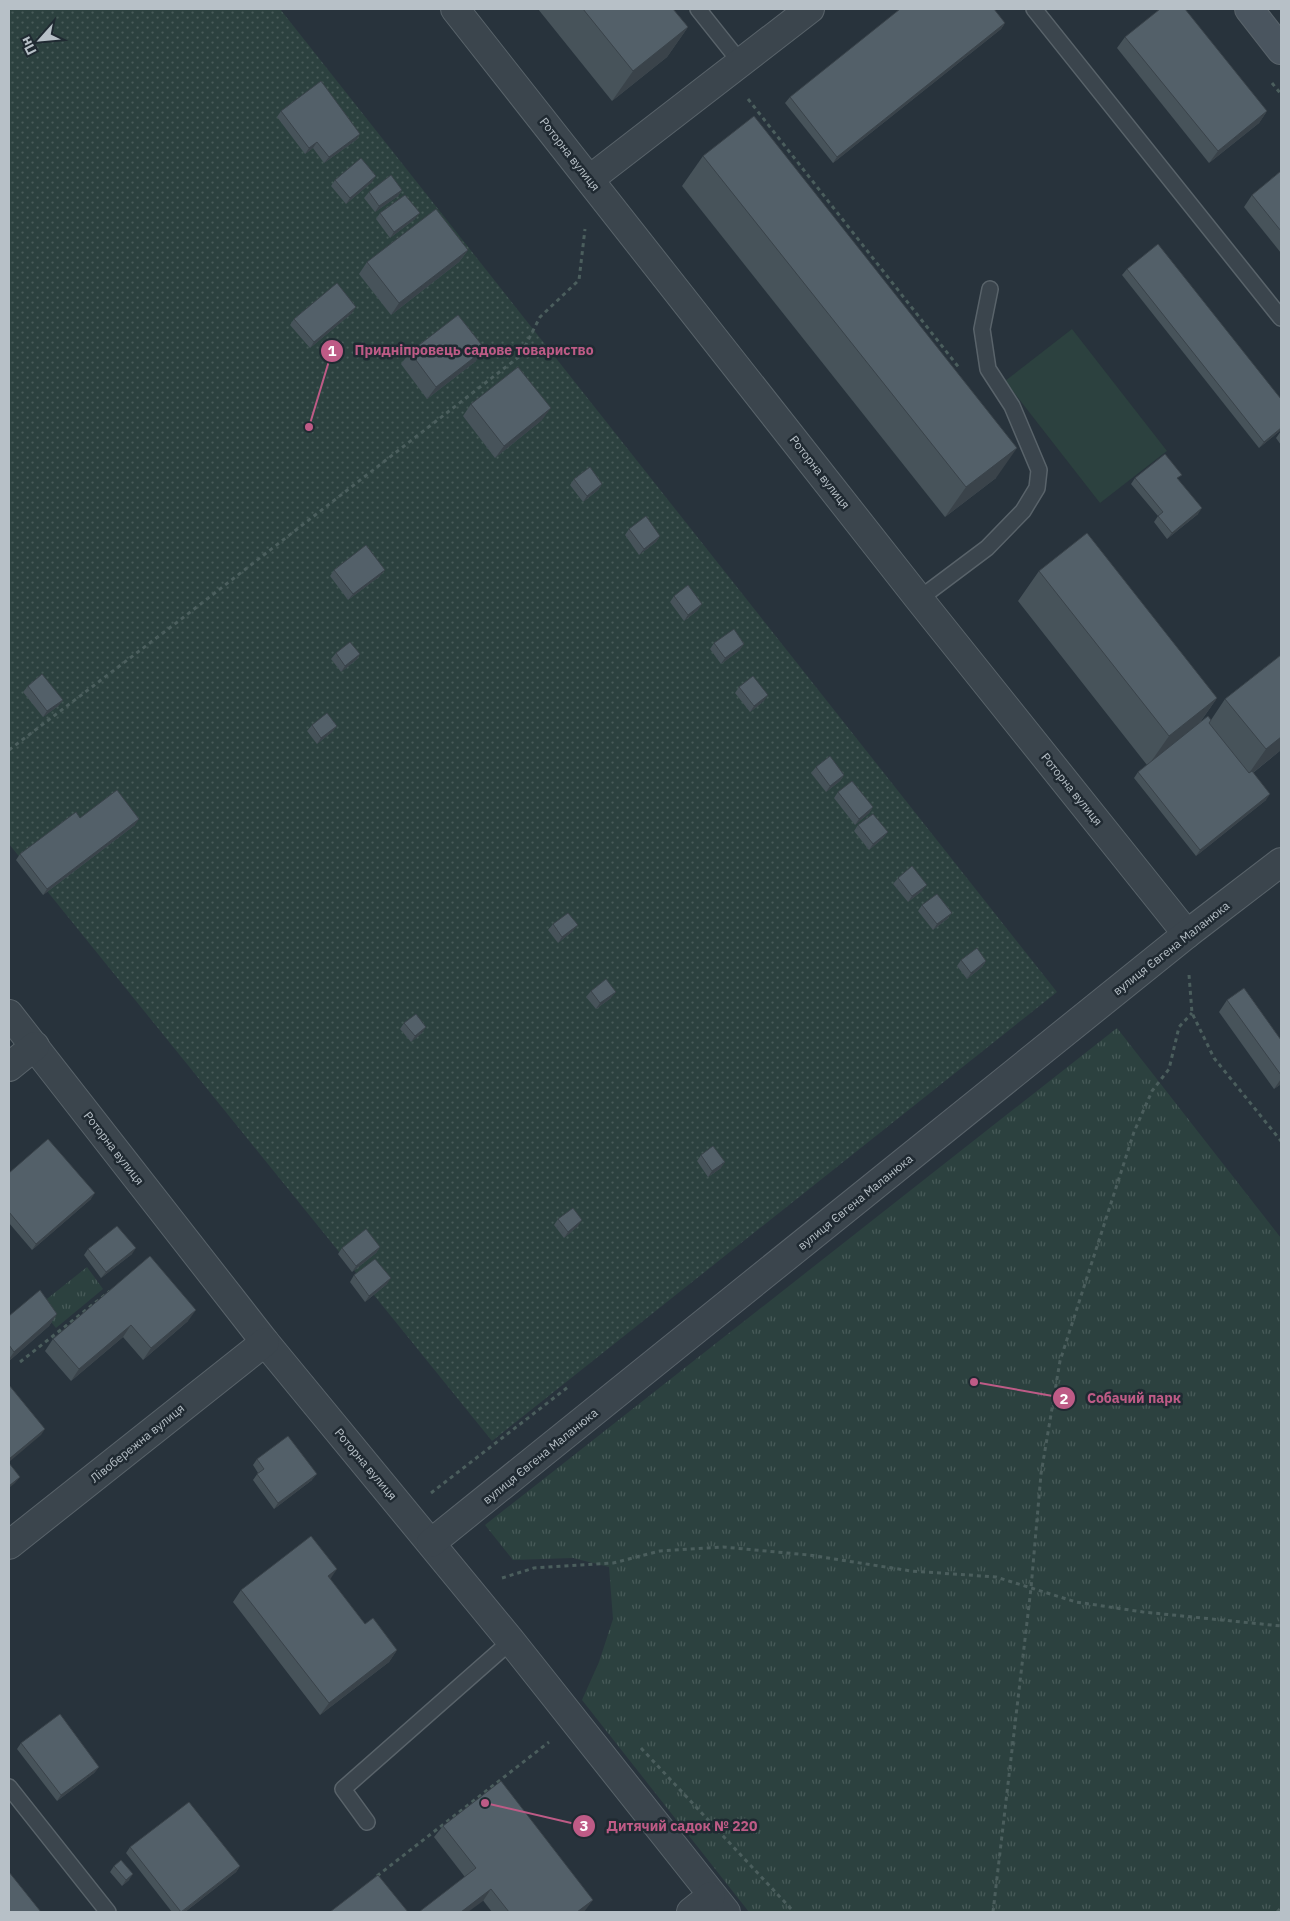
<svg xmlns="http://www.w3.org/2000/svg" width="1290" height="1921" font-family="'IBM Plex Sans',sans-serif">
  <defs>
    <pattern id="grass-tufts" width="24" height="20" patternUnits="userSpaceOnUse" patternTransform="scale(1.25)"><rect width="24" height="20" fill="#2c413f"/><path d="M3 7l-1-3M5 7V3M7 7l1-3M15 17l-1-3M17 17v-4M19 17l1-3" fill="none" stroke="#485b59"/></pattern>
    <pattern id="garden-dots" width="8" height="8" patternUnits="userSpaceOnUse" patternTransform="scale(1.25)"><rect width="8" height="8" fill="#2c413f"/><path d="M2 2h.1M6 6h.1" fill="none" stroke="#485b59" stroke-width="1.8" stroke-linecap="round"/></pattern>
  </defs>
  <rect width="100%" height="100%" fill="#28333c"/>
  <g fill="url(#grass-tufts)">
    <polygon points="1117,1028 1281,1238 1281,1912 749,1912 582,1700 599,1662 613,1619 609,1567 573,1558 513,1560 485,1525"/>
    <polygon points="87,1267 103,1289 56,1328 38,1306"/>
  </g>
  <polygon fill="url(#garden-dots)" points="9,9 280,9 1057,992 492,1441 9,844"/>
  <polygon fill="#2c413f" points="1072,329 1167,451 1100,503 1005,381"/>
  <g fill="none" stroke-linecap="round" stroke-linejoin="round">
    <defs>
      <g id="lane">
        <polyline points="698,9 741,63"/>
        <polyline points="1034,9 1281,318"/>
        <polyline points="919,599 987,548 1023,511 1037,488 1039,470 1012,406 988,369 982,329 990,289"/>
        <polyline points="9,1787 108,1912"/>
        <polyline points="367,1822 343,1789 511,1641"/>
      </g>
      <g id="street">
        <polyline points="455,9 919,599 1187,934"/>
        <polyline points="590,179 810,9"/>
        <polyline points="9,1014 265,1342 511,1641 726,1912"/>
        <polyline points="9,1067 35,1046"/>
        <polyline points="431,1543 1187,934 1281,862"/>
        <polyline points="9,1545 265,1342"/>
        <polyline points="691,1912 711,1896"/>
      </g>
      <polyline id="secondary" points="1249,9 1281,50"/>
    </defs>
    <use href="#lane" stroke="#59636a" stroke-width="18"/>
    <use href="#street" stroke="#59636a" stroke-width="30"/>
    <use href="#secondary" stroke="#59636a" stroke-width="30"/>
    <g stroke="#4b5e5d" stroke-width="3" stroke-dasharray="4 4" stroke-linecap="butt">
      <polyline points="1272,83 1281,94"/>
      <polyline points="748,99 960,369"/>
      <polyline points="9,750 180,620 520,356 540,317 579,280 585,229"/>
      <polyline points="1189,975 1192,1013 1214,1058 1281,1141"/>
      <polyline points="20,1362 110,1291"/>
      <polyline points="431,1493 568,1387"/>
      <polyline points="502,1578 534,1568 613,1563 660,1551 723,1547 809,1555 911,1571 996,1577 1076,1602 1143,1612 1281,1626"/>
      <polyline points="641,1748 794,1912"/>
      <polyline points="377,1876 549,1742"/>
      <polyline points="993,1912 1031,1588 1041,1474 1060,1361 1134,1132 1152,1091 1169,1069 1179,1027 1192,1013"/>
      <polyline points="1277,1912 1281,1908"/>
    </g>
    <use href="#lane" stroke="#3b454d" stroke-width="15"/>
    <use href="#street" stroke="#3b454d" stroke-width="28"/>
    <use href="#secondary" stroke="#4a555f" stroke-width="28"/>
  </g>
  <g fill="#47535a">
    <polygon points="538,9 673,9 688,27 667,57 612,101"/>
    <polygon points="1005,23 1001,29 833,163 785,103 790,97"/>
    <polygon points="1125,37 1267,111 1259,123 1209,163 1117,48"/>
    <polygon points="281,111 360,134 356,140 324,163 313,148 305,154 277,117"/>
    <polygon points="703,156 996,478 945,517 682,186"/>
    <polygon points="1281,171 1281,253 1244,207 1252,195"/>
    <polygon points="335,180 372,182 346,204 331,186"/>
    <polygon points="402,190 398,196 375,212 364,198 369,192"/>
    <polygon points="380,213 415,219 390,238 376,219"/>
    <polygon points="468,250 459,262 391,315 359,274 367,262"/>
    <polygon points="1127,269 1281,430 1259,448 1122,275"/>
    <polygon points="352,313 310,348 290,325 294,319"/>
    <polygon points="410,352 476,361 427,399 401,364"/>
    <polygon points="471,404 542,420 495,458 463,416"/>
    <polygon points="1281,431 1281,445 1276,438"/>
    <polygon points="1135,478 1178,479 1198,514 1167,539 1154,522 1158,516 1131,484"/>
    <polygon points="574,479 602,484 598,490 583,502 570,485"/>
    <polygon points="629,529 660,536 656,542 639,555 625,535"/>
    <polygon points="334,570 380,576 348,600 330,576"/>
    <polygon points="1039,571 1217,698 1201,721 1211,720 1225,699 1281,655 1281,750 1253,773 1266,800 1196,856 1134,778 1138,772 1147,765 1018,601"/>
    <polygon points="674,596 698,610 684,621 670,602"/>
    <polygon points="714,643 740,650 721,664 710,649"/>
    <polygon points="336,653 360,654 356,660 341,672 331,659"/>
    <polygon points="28,686 63,700 58,706 43,717 23,692"/>
    <polygon points="739,687 764,701 750,712 735,693"/>
    <polygon points="312,725 337,726 332,732 317,744 307,731"/>
    <polygon points="816,767 844,775 840,781 826,792 811,773"/>
    <polygon points="838,792 873,807 869,813 855,825 834,798"/>
    <polygon points="80,818 135,825 43,895 16,860 20,854"/>
    <polygon points="858,825 888,832 883,838 869,850 854,831"/>
    <polygon points="898,878 922,891 908,902 893,884"/>
    <polygon points="922,905 947,919 933,930 918,911"/>
    <polygon points="553,924 573,931 558,943 548,930"/>
    <polygon points="961,960 986,961 982,967 967,979 957,966"/>
    <polygon points="591,991 611,998 596,1009 586,997"/>
    <polygon points="1227,1000 1281,1040 1281,1084 1274,1089 1219,1012"/>
    <polygon points="404,1023 422,1033 411,1042 400,1029"/>
    <polygon points="701,1155 721,1168 708,1177 697,1161"/>
    <polygon points="9,1173 91,1199 32,1250 9,1223"/>
    <polygon points="558,1219 578,1226 564,1238 554,1225"/>
    <polygon points="380,1247 376,1253 352,1272 338,1254 342,1248"/>
    <polygon points="88,1249 132,1254 101,1278 84,1255"/>
    <polygon points="150,1256 188,1321 143,1360 123,1337 71,1381 45,1351 53,1339"/>
    <polygon points="354,1275 387,1284 365,1302 350,1282"/>
    <polygon points="57,1314 49,1326 9,1361 9,1316"/>
    <polygon points="257,1459 312,1480 274,1509 253,1480 258,1473 253,1465"/>
    <polygon points="330,1579 365,1624 397,1650 389,1662 320,1715 233,1602 241,1590"/>
    <polygon points="21,1743 99,1767 94,1773 57,1801 17,1749"/>
    <polygon points="443,1826 584,1912 492,1912 434,1837"/>
    <polygon points="130,1847 240,1866 236,1872 185,1912 172,1912 126,1853"/>
    <polygon points="114,1866 129,1880 122,1886 110,1872"/>
  </g>
  <g fill="#3a434a">
    <polygon points="1005,23 1001,29 833,163 837,157"/>
    <polygon points="688,27 667,57 612,101 633,71"/>
    <polygon points="1267,111 1259,123 1209,163 1218,151"/>
    <polygon points="360,134 356,140 324,163 329,157"/>
    <polygon points="317,142 313,148 305,154 309,148"/>
    <polygon points="376,176 372,182 346,204 350,198"/>
    <polygon points="402,190 398,196 375,212 379,206"/>
    <polygon points="420,213 415,219 390,238 394,232"/>
    <polygon points="468,250 459,262 391,315 399,303"/>
    <polygon points="356,307 352,313 310,348 314,342"/>
    <polygon points="485,349 476,361 427,399 436,387"/>
    <polygon points="551,408 542,420 495,458 504,446"/>
    <polygon points="1281,428 1281,430 1259,448 1264,442"/>
    <polygon points="1017,448 996,478 945,517 966,487"/>
    <polygon points="602,484 598,490 583,502 587,496"/>
    <polygon points="1202,508 1198,514 1167,539 1172,533"/>
    <polygon points="660,536 656,542 639,555 644,549"/>
    <polygon points="385,570 380,576 348,600 353,594"/>
    <polygon points="702,604 698,610 684,621 688,615"/>
    <polygon points="744,644 740,650 721,664 725,658"/>
    <polygon points="360,654 356,660 341,672 345,666"/>
    <polygon points="768,695 764,701 750,712 754,706"/>
    <polygon points="1217,698 1196,728 1148,766 1169,736"/>
    <polygon points="63,700 58,706 43,717 47,711"/>
    <polygon points="337,726 332,732 317,744 321,738"/>
    <polygon points="1281,737 1281,750 1245,779 1266,749"/>
    <polygon points="844,775 840,781 826,792 830,786"/>
    <polygon points="1270,794 1266,800 1196,856 1200,850"/>
    <polygon points="873,807 869,813 855,825 859,819"/>
    <polygon points="139,819 135,825 43,895 47,889"/>
    <polygon points="888,832 883,838 869,850 873,844"/>
    <polygon points="927,885 922,891 908,902 912,896"/>
    <polygon points="952,913 947,919 933,930 937,924"/>
    <polygon points="578,925 573,931 558,943 562,937"/>
    <polygon points="986,961 982,967 967,979 971,973"/>
    <polygon points="616,992 611,998 596,1009 600,1003"/>
    <polygon points="426,1027 422,1033 411,1042 415,1036"/>
    <polygon points="1281,1079 1281,1084 1274,1089"/>
    <polygon points="725,1162 721,1168 708,1177 712,1171"/>
    <polygon points="95,1193 91,1199 32,1250 36,1244"/>
    <polygon points="582,1220 578,1226 564,1238 568,1232"/>
    <polygon points="380,1247 376,1253 352,1272 356,1266"/>
    <polygon points="136,1248 132,1254 101,1278 106,1272"/>
    <polygon points="391,1278 387,1284 365,1302 369,1296"/>
    <polygon points="196,1310 188,1321 143,1360 151,1348"/>
    <polygon points="57,1314 49,1326 9,1361 9,1359 14,1352"/>
    <polygon points="131,1325 123,1337 71,1381 79,1369"/>
    <polygon points="45,1429 41,1435 9,1462 9,1459"/>
    <polygon points="317,1474 312,1480 274,1509 278,1503"/>
    <polygon points="20,1477 15,1483 9,1488 9,1486"/>
    <polygon points="337,1569 329,1581 328,1576"/>
    <polygon points="397,1650 389,1662 320,1715 329,1703"/>
    <polygon points="99,1767 94,1773 57,1801 61,1795"/>
    <polygon points="240,1866 236,1872 185,1912 182,1912"/>
    <polygon points="133,1874 129,1880 122,1886 126,1880"/>
    <polygon points="491,1889 483,1901 468,1912 461,1912"/>
    <polygon points="593,1900 584,1912 577,1912"/>
  </g>
  <g fill="#536069" stroke="#3a434a">
    <polygon points="583,9 673,9 688,27 633,71"/>
    <polygon points="900,9 994,9 1005,23 837,157 790,97"/>
    <polygon points="1160,9 1185,9 1267,111 1218,151 1125,37"/>
    <polygon points="321,81 360,134 329,157 317,142 309,148 281,111"/>
    <polygon points="754,116 1017,448 966,487 703,156"/>
    <polygon points="361,158 376,176 350,198 335,180"/>
    <polygon points="1281,171 1281,231 1252,195"/>
    <polygon points="391,175 402,190 379,206 369,192"/>
    <polygon points="405,195 420,213 394,232 380,213"/>
    <polygon points="436,209 468,250 399,303 367,262"/>
    <polygon points="1158,244 1281,399 1281,428 1264,442 1127,269"/>
    <polygon points="337,283 356,307 314,342 294,319"/>
    <polygon points="458,315 485,349 436,387 410,352"/>
    <polygon points="518,367 551,408 504,446 471,404"/>
    <polygon points="1165,454 1182,475 1177,478 1202,508 1172,533 1158,516 1163,512 1135,478"/>
    <polygon points="590,467 602,484 587,496 574,479"/>
    <polygon points="646,516 660,536 644,549 629,529"/>
    <polygon points="1087,533 1217,698 1169,736 1039,571"/>
    <polygon points="366,545 385,570 353,594 334,570"/>
    <polygon points="688,585 702,604 688,615 674,596"/>
    <polygon points="734,629 744,644 725,658 714,643"/>
    <polygon points="350,642 360,654 345,666 336,653"/>
    <polygon points="1281,655 1281,737 1266,749 1225,699"/>
    <polygon points="42,674 63,700 47,711 28,686"/>
    <polygon points="753,676 768,695 754,706 739,687"/>
    <polygon points="327,713 337,726 321,738 312,725"/>
    <polygon points="1208,716 1211,720 1209,723 1249,773 1252,771 1270,794 1200,850 1138,772"/>
    <polygon points="830,756 844,775 830,786 816,767"/>
    <polygon points="852,781 873,807 859,819 838,792"/>
    <polygon points="117,790 139,819 47,889 20,854 76,812 80,818"/>
    <polygon points="873,814 888,832 873,844 858,825"/>
    <polygon points="912,866 927,885 912,896 898,878"/>
    <polygon points="937,894 952,913 937,924 922,905"/>
    <polygon points="568,913 578,925 562,937 553,924"/>
    <polygon points="977,948 986,961 971,973 961,960"/>
    <polygon points="606,979 616,992 600,1003 591,991"/>
    <polygon points="1244,988 1281,1040 1281,1075 1227,1000"/>
    <polygon points="416,1014 426,1027 415,1036 404,1023"/>
    <polygon points="48,1139 95,1193 36,1244 9,1212 9,1173"/>
    <polygon points="713,1146 725,1162 712,1171 701,1155"/>
    <polygon points="573,1208 582,1220 568,1232 558,1219"/>
    <polygon points="117,1226 136,1248 106,1272 88,1249"/>
    <polygon points="366,1229 380,1247 356,1266 342,1248"/>
    <polygon points="150,1256 196,1310 151,1348 131,1325 79,1369 53,1339"/>
    <polygon points="375,1259 391,1278 369,1296 354,1275"/>
    <polygon points="40,1290 57,1314 14,1352 9,1345 9,1316"/>
    <polygon points="9,1385 45,1429 9,1459"/>
    <polygon points="288,1436 317,1474 278,1503 257,1474 264,1469 257,1459"/>
    <polygon points="9,1463 20,1477 9,1486"/>
    <polygon points="311,1536 337,1569 328,1576 365,1624 373,1618 397,1650 329,1703 241,1590"/>
    <polygon points="60,1714 99,1767 61,1795 21,1743"/>
    <polygon points="501,1781 593,1900 577,1912 509,1912 491,1889 461,1912 419,1912 476,1868 443,1826"/>
    <polygon points="189,1802 240,1866 181,1912 130,1847"/>
    <polygon points="121,1860 133,1874 126,1880 114,1866"/>
    <polygon points="9,1872 41,1912 9,1912"/>
    <polygon points="378,1875 408,1912 330,1912"/>
  </g>
  <g text-anchor="middle" dominant-baseline="central" stroke-width="5" stroke-linejoin="round" paint-order="stroke">
    <g font-size="12" fill="#b7c0c7" stroke="#202a32">
      <text transform="translate(570 154) rotate(52)">Роторна вулиця</text>
      <text transform="translate(820 472) rotate(52)">Роторна вулиця</text>
      <text transform="translate(1072 789) rotate(51)">Роторна вулиця</text>
      <text transform="translate(1171 948) rotate(-38)">вулиця Євгена Маланюка</text>
      <text transform="translate(114 1148) rotate(52)">Роторна вулиця</text>
      <text transform="translate(855 1202) rotate(-39)">вулиця Євгена Маланюка</text>
      <text transform="translate(137 1443) rotate(-39)">Лівобережна вулиця</text>
      <text transform="translate(540 1456) rotate(-39)">вулиця Євгена Маланюка</text>
      <text transform="translate(366 1464) rotate(50)">Роторна вулиця</text>
    </g>
  </g>
  <path fill="none" stroke="#be5b86" stroke-width="2" d="M309 427L332 351M974 1382L1064 1398M485 1803L584 1826"/>
  <g fill="#be5b86" stroke="#202a32" stroke-width="2">
    <circle cx="309" cy="427" r="5"/>
    <circle cx="974" cy="1382" r="5"/>
    <circle cx="485" cy="1803" r="5"/>
    <circle cx="332" cy="351" r="12"/>
    <circle cx="1064" cy="1398" r="12"/>
    <circle cx="584" cy="1826" r="12"/>
  </g>
  <g font-size="15" text-anchor="middle" font-weight="bold" fill="#fff">
    <text x="332" y="356">1</text>
    <text x="1064" y="1404">2</text>
    <text x="584" y="1831">3</text>
  </g>
  <g font-size="14" text-anchor="middle" font-weight="bold" fill="#be5b86" stroke="#202a32" stroke-width="5" stroke-linejoin="round" paint-order="stroke">
    <text x="474" y="355">Придніпровець садове товариство</text>
    <text x="1134" y="1403">Собачий парк</text>
    <text x="682" y="1831">Дитячий садок № 220</text>
  </g>
  <rect width="1290" height="1921" fill="none" stroke="#b7c0c7" stroke-width="20"/>
  <g transform="translate(40 40) rotate(243)" stroke="#202a32" stroke-width="4" paint-order="stroke">
  <path d="M0-4L9 19L0 12L-9 19Z" fill="#b7c0c7"/>
  <text y="-8" font-size="14" font-weight="bold" text-anchor="middle" fill="#b7c0c7">Пн</text>
  </g>
</svg>
